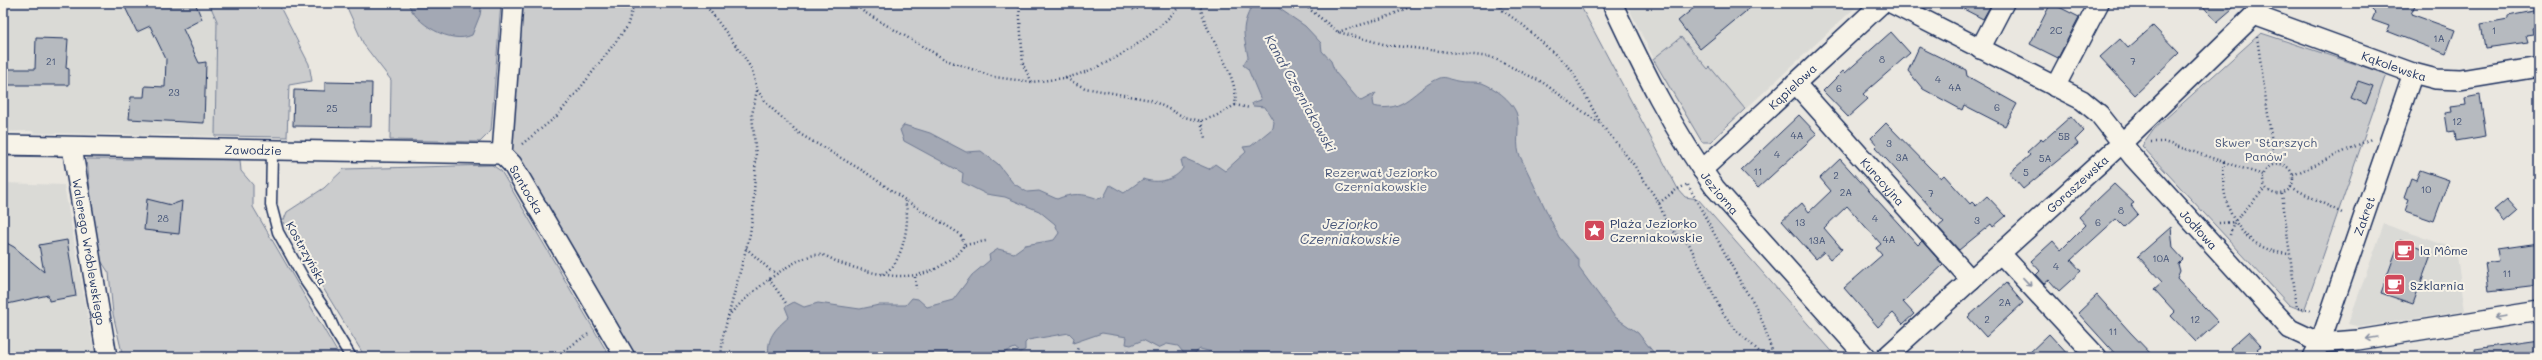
<svg xmlns="http://www.w3.org/2000/svg" width="2542" height="360" font-family="Mali,sans-serif">
  <rect width="100%" height="100%" fill="#eae7e0"/>
  <filter id="ink" filterUnits="userSpaceOnUse"><feTurbulence type="fractalNoise" baseFrequency=".025" numOctaves="2"/><feDisplacementMap in="SourceGraphic" scale="8" xChannelSelector="R" yChannelSelector="G"/><feConvolveMatrix kernelMatrix="1 2 1 2 8 2 1 2 1" color-interpolation-filters="sRGB"/></filter>
  <g filter="url(#ink)">
    <g fill="#dadad6">
      <polygon points="3,3 209,3 217,21 215,136 34,133 32,131 3,132"/>
      <polygon points="1626,3 1860,3 1710,142 1702,142 1669,89"/>
      <polygon points="3,183 64,185 95,357 3,357"/>
      <polygon points="2384,224 2456,249 2465,311 2360,327 2348,324"/>
    </g>
    <g fill="#cbcccd" stroke="#737e96">
      <polygon points="209,3 278,3 309,64 312,81 289,85 287,137 215,136 217,21"/>
      <polygon points="345,3 501,3 491,131 480,142 390,140 391,80 364,45"/>
      <polygon points="517,3 1579,3 1678,189 1685,197 1698,199 1837,357 621,357 505,150"/>
      <polygon points="2261,33 2386,74 2304,311 2289,305 2142,146 2155,128"/>
      <polygon points="1681,37 1708,69 1710,67 1745,109 1710,142 1702,142 1653,59"/>
      <polygon points="3,153 55,155 57,157 3,156"/>
      <polygon points="87,159 240,160 241,171 253,185 253,207 340,357 123,357 113,314 109,273 96,253"/>
      <polygon points="492,165 501,171 610,357 365,357 283,222 287,212 324,188 344,169"/>
    </g>
    <g fill="#a3a8b4" stroke="#6d7892">
      <path d="M408,3H482L480,15L472,35C451,45 415,24 408,3Z"/>
      <path d="M1263,3H1271L1305,26L1321,43L1322,51L1331,61L1335,72L1358,99L1361,101L1376,93L1372,100L1373,106C1405,114 1413,89 1440,78C1446,76 1451,80 1457,81C1465,83 1474,81 1482,83C1495,88 1510,99 1516,112C1521,124 1515,139 1519,154L1559,237L1579,260V268L1615,317L1638,333L1654,353L1663,357H1218L1212,352L1200,349L1191,356H1186L1178,346L1167,344L1158,348L1143,340L1131,345L1126,344L1127,337L1102,333L1073,343L1074,338L1069,333L1028,340L1025,343V350L1020,352L1015,348L1003,353L980,357H769C766,338 775,329 789,317L785,307L794,302L804,307L818,303L860,309L879,305H906L912,298L918,299L927,307L953,300L972,275L990,260L989,255L998,249L1014,253L1025,245L1054,240L1059,233L1055,224L1039,211L1005,197L986,194L962,182L963,173L904,141L900,130L904,125L930,133L966,152L981,151L998,164L1013,183L1027,192L1039,191L1057,199C1071,193 1084,193 1098,199L1104,197L1110,185L1124,193L1143,179C1156,184 1175,181 1183,168L1181,160L1186,159L1209,169L1215,164L1225,171L1246,152L1243,147L1251,146L1273,128L1274,122L1265,107L1253,106L1252,103L1261,100L1248,69L1243,65L1248,57C1244,35 1240,28 1252,6Z"/>
    </g>
    <g fill="#b6babf" stroke="#1b2f5e">
      <polygon points="123,3 195,3 202,19 183,29 199,63 206,62 204,123 129,119 131,97 144,97 145,86 165,87 166,59 150,26 137,32"/>
      <polygon points="1700,3 1756,3 1700,49 1678,21"/>
      <polygon points="1952,3 1992,3 1983,19"/>
      <polygon points="2051,3 2079,17 2058,58 2030,44"/>
      <polygon points="2200,3 2239,3 2217,22"/>
      <polygon points="2365,3 2416,3 2411,14 2455,30 2446,54 2387,31 2389,26 2372,20 2375,13"/>
      <polygon points="2539,10 2539,27 2532,28 2533,34 2526,35 2528,42 2485,48 2481,24 2508,19 2508,16"/>
      <polygon points="2153,26 2179,53 2135,95 2100,57 2120,39 2128,48"/>
      <polygon points="1891,32 1910,53 1863,94 1868,99 1848,117 1823,91 1843,71 1845,73"/>
      <polygon points="36,38 68,39 66,68 69,69 69,85 3,85 3,69 35,69"/>
      <polygon points="1919,47 1966,70 1967,76 2017,104 2005,126 1964,105 1962,110 1923,89 1908,71"/>
      <polygon points="2358,81 2373,86 2366,104 2351,98"/>
      <polygon points="325,82 372,83 371,127 293,126 294,90 325,91"/>
      <polygon points="2480,95 2486,136 2456,141 2455,131 2448,132 2445,113 2452,112 2451,107 2466,105 2465,98"/>
      <polygon points="1799,115 1817,134 1758,188 1741,170"/>
      <polygon points="2071,116 2084,131 2075,140 2078,144 2023,189 2009,173 2030,155 2027,152 2041,139 2043,141"/>
      <polygon points="1886,123 1932,170 1941,178 1944,175 1970,204 1972,202 1976,206 1987,196 2006,216 1993,227 1991,224 1959,250 1938,227 1944,222 1875,147 1877,145 1871,138"/>
      <polygon points="1840,159 1918,245 1922,241 1943,265 1903,302 1914,314 1903,324 1893,313 1878,327 1844,288 1882,255 1876,248 1881,244 1847,206 1824,228 1842,249 1830,259 1824,252 1816,259 1782,221 1802,203 1809,212 1831,191 1820,178"/>
      <polygon points="2420,170 2449,180 2434,221 2405,211 2409,200 2404,198 2411,178 2416,180"/>
      <polygon points="2114,184 2134,203 2131,205 2138,214 2124,227 2116,219 2071,260 2081,271 2059,291 2049,280 2044,284 2036,275 2040,271 2031,261 2053,241 2061,250 2086,225 2079,217"/>
      <polygon points="147,199 171,205 182,201 179,234 144,230"/>
      <polygon points="2507,199 2518,211 2505,222 2494,210"/>
      <polygon points="2171,227 2173,248 2183,259 2178,264 2180,271 2177,278 2218,322 2196,342 2171,316 2175,312 2154,289 2162,282 2138,256"/>
      <polygon points="67,240 76,296 49,301 48,295 3,305 3,241 14,247 44,272 39,245"/>
      <polygon points="2400,240 2432,252 2413,304 2381,293"/>
      <polygon points="2539,243 2539,285 2489,291 2485,263 2499,261 2497,249"/>
      <polygon points="2006,283 2023,303 1986,337 1968,317"/>
      <polygon points="2097,295 2130,332 2154,357 2118,357 2078,313"/>
      <polygon points="2248,332 2261,346 2257,349 2265,357 2238,357 2230,348"/>
      <polygon points="2049,334 2070,357 2025,357"/>
      <polygon points="2539,340 2539,357 2476,357 2475,349"/>
    </g>
    <g fill="none" stroke-linecap="round" stroke-linejoin="round">
      <defs>
        <polyline id="lane" points="272,152 271,205 278,232 304,279 326,311 335,331 351,357"/>
        <g id="street">
          <path id="s1" d="M513,3L502,154L512,164L625,357"/>
          <path id="s2" d="M1612,3C1642,67 1673,131 1715,188L1866,357"/>
          <path id="s3" d="M1891,3L2082,100L2099,114L2133,157L2290,329L2320,343L2358,340L2539,311"/>
          <path id="s4" d="M2254,15L2413,73L2436,79L2460,80L2539,67"/>
          <polyline points="1980,49 2004,3"/>
          <path id="s5" d="M1795,83L1971,280"/>
          <polyline points="2055,87 2099,3"/>
          <path id="s6" d="M3,145L502,154"/>
          <path id="s7" d="M72,147L107,357"/>
          <path id="s8" d="M1702,170L1882,3"/>
          <polyline points="2001,254 2097,357"/>
          <path id="s9" d="M1886,357L2122,143L2254,15L2259,3"/>
          <path id="s10" d="M2313,357L2320,343L2413,73"/>
        </g>
      </defs>
      <use href="#lane" stroke="#1b2f5e" stroke-width="13"/>
      <use href="#street" stroke="#1b2f5e" stroke-width="22"/>
      <g stroke="#1b2f5e" stroke-width="2.5" stroke-dasharray="1 3" stroke-linecap="butt">
        <polyline points="704,3 743,55 752,70 757,90 752,115 756,156 753,212 750,234 723,336 721,357"/>
        <path d="M854,3L864,12L946,60L994,77L1032,82L1065,78L1085,88L1151,100L1184,117L1201,121L1216,116L1235,105C1240,73 1204,36 1200,3"/>
        <polyline points="1019,3 1023,65 1032,82"/>
        <polyline points="1128,3 1134,10 1150,3"/>
        <polyline points="1302,3 1338,32 1387,45 1491,57 1542,82 1599,123"/>
        <polyline points="1499,3 1502,10 1523,25 1571,69 1601,124 1634,165 1659,203 1666,222 1677,235 1689,244 1722,312 1736,330 1765,357"/>
        <polyline points="1338,32 1389,16 1419,3"/>
        <polyline points="2257,37 2275,164"/>
        <path d="M1065,78C1106,69 1156,36 1182,3"/>
        <polyline points="1235,105 1250,108"/>
        <polyline points="1201,121 1205,138"/>
        <polyline points="2151,142 2164,142 2263,175"/>
        <polyline points="522,144 556,117 578,91 627,27 634,3"/>
        <path d="M2224,162C2218,206 2241,251 2290,254"/>
        <circle cx="2278" cy="179" r="15"/>
        <polyline points="2293,175 2371,139"/>
        <polyline points="1688,185 1742,285 1754,303 1763,323 1774,357"/>
        <polyline points="2291,187 2344,214"/>
        <polyline points="2282,194 2297,308 2311,310"/>
        <polyline points="1659,203 1676,190 1688,184"/>
        <polyline points="2219,223 2234,222"/>
        <polyline points="2230,235 2234,222 2265,188"/>
        <polyline points="965,245 986,241"/>
        <polyline points="746,248 770,270 777,273"/>
        <path d="M883,274C887,271 893,268 895,263C905,246 910,219 905,201"/>
        <polyline points="915,277 916,289"/>
        <polyline points="769,279 786,303"/>
        <path d="M728,316C743,299 798,251 821,255C827,255 834,261 840,263C876,275 916,286 948,261C955,256 961,252 965,245L960,234L905,200L865,172L800,134L769,106L757,90"/>
        <polyline points="554,357 590,333"/>
        <polyline points="1031,357 1046,354 1054,357"/>
        <polyline points="1075,357 1078,347"/>
        <polyline points="1126,357 1128,349"/>
        <polyline points="1129,357 1142,357"/>
      </g>
      <use href="#lane" stroke="#f7f3e8" stroke-width="10"/>
      <use href="#street" stroke="#f7f3e8" stroke-width="19"/>
    </g>
    <defs><path id="oneway-shaft" d="M-6 0H5M1.5-3L5.5 0L1.5 3" fill="none" stroke-width="1.6" stroke-linecap="round" stroke-linejoin="round"/></defs>
    <g stroke="#8991a3">
      <use href="#oneway-shaft" transform="translate(2027 282) rotate(47)"/>
      <use href="#oneway-shaft" transform="translate(2501 317) rotate(171)"/>
      <use href="#oneway-shaft" transform="translate(2372 338) rotate(171)"/>
    </g>
  </g>
  <defs>
    <symbol id="sight-square" viewBox="-11 -11 22 22"><rect x="-9" y="-9" width="18" height="18" rx="4" fill="#d1495b" stroke="#f7f3e8"/><path d="M0-6L1.8-2.2L6-1.7L2.9 1.2L3.7 5.4L0 3.3L-3.7 5.4L-2.9 1.2L-6-1.7L-1.8-2.2Z" fill="#fff"/></symbol>
    <symbol id="cafe-square" viewBox="-11 -11 22 22"><rect x="-9" y="-9" width="18" height="18" rx="4" fill="#d1495b" stroke="#f7f3e8"/><path d="M-5.5-4.5H6V0H3Q3 3.5 0 3.5H-2.5Q-5.5 3.5-5.5 0ZM3-3.2v2h1.7v-2ZM-6 4.5H4V6H-6Z" fill="#fff"/></symbol>
  </defs>
  <g fill-rule="evenodd">
    <use href="#sight-square" x="1582" y="218" width="25" height="25"/>
    <use href="#cafe-square" x="2392" y="238" width="25" height="25"/>
    <use href="#cafe-square" x="2382" y="272" width="25" height="25"/>
  </g>
  <g text-anchor="middle" dominant-baseline="central" stroke-width="4" stroke-linejoin="round" paint-order="stroke">
    <g font-size="10" fill="#425276">
      <text x="2056" y="30">2C</text>
      <text x="2494" y="30">1</text>
      <text x="2439" y="38">1A</text>
      <text x="1882" y="59">8</text>
      <text x="51" y="61">21</text>
      <text x="2133" y="61">7</text>
      <text x="1938" y="79">4</text>
      <text x="1955" y="87">4A</text>
      <text x="1839" y="88">6</text>
      <text x="174" y="92">23</text>
      <text x="1997" y="107">6</text>
      <text x="332" y="108">25</text>
      <text x="2457" y="121">12</text>
      <text x="1797" y="135">4A</text>
      <text x="2064" y="136">5B</text>
      <text x="1889" y="143">3</text>
      <text x="1777" y="154">4</text>
      <text x="1902" y="157">3A</text>
      <text x="2045" y="158">5A</text>
      <text x="1758" y="171">11</text>
      <text x="2026" y="172">5</text>
      <text x="1836" y="175">2</text>
      <text x="2426" y="189">10</text>
      <text x="1846" y="192">2A</text>
      <text x="1931" y="193">7</text>
      <text x="2121" y="210">8</text>
      <text x="163" y="218">28</text>
      <text x="1875" y="218">4</text>
      <text x="1977" y="220">3</text>
      <text x="1800" y="222">13</text>
      <text x="2098" y="222">6</text>
      <text x="1889" y="239">4A</text>
      <text x="1817" y="240">13A</text>
      <text x="2161" y="258">10A</text>
      <text x="2056" y="266">4</text>
      <text x="2507" y="273">11</text>
      <text x="2005" y="302">2A</text>
      <text x="1987" y="319">2</text>
      <text x="2195" y="319">12</text>
      <text x="2113" y="331">11</text>
    </g>
    <g font-size="12" fill="#1b2f5e" stroke="#f7f3e8">
      <text stroke="none"><textPath href="#s4" startOffset="149">Kąkolewska</textPath></text>
      <text stroke="none"><textPath href="#s8" startOffset="123">Kąpielowa</textPath></text>
      <text stroke="none"><textPath href="#s6" startOffset="250">Zawodzie</textPath></text>
      <text stroke="none"><textPath href="#s5" startOffset="132">Kuracyjna</textPath></text>
      <text stroke="none"><textPath href="#s9" startOffset="258">Goraszewska</textPath></text>
      <text stroke="none"><textPath href="#s1" startOffset="195">Santocka</textPath></text>
      <text stroke="none"><textPath href="#s2" startOffset="219">Jeziorna</textPath></text>
      <text stroke="none"><textPath href="#s10" startOffset="150">Zakręt</textPath></text>
      <text stroke="none"><textPath href="#s3" startOffset="389">Jodłowa</textPath></text>
      <text stroke="none"><textPath href="#s7" startOffset="106">Walerego Wróblewskiego</textPath></text>
      <text transform="translate(307 253) rotate(61)">Kostrzyńska</text>
    </g>
    <g font-size="12" fill="#47567a" stroke="#f7f3e8">
      <text x="2266" y="142">Skwer "Starszych<tspan x="2266" dy="14">Panów"</tspan></text>
      <text x="1381" y="172">Rezerwat Jeziorko<tspan x="1381" dy="14">Czerniakowskie</tspan></text>
    </g>
    <g font-size="12" fill="#1b2f5e" stroke="#f7f3e8" text-anchor="start">
      <text x="1610" y="223">Plaża Jeziorko<tspan x="1610" dy="14">Czerniakowskie</tspan></text>
      <text x="2420" y="250">la Môme</text>
      <text x="2410" y="285">Szklarnia</text>
    </g>
    <g font-size="13" font-style="italic" fill="#445378" stroke="#f7f3e8">
      <text transform="translate(1301 93) rotate(61)">Kanał Czerniakowski</text>
      <text x="1350" y="223">Jeziorko<tspan x="1350" dy="15">Czerniakowskie</tspan></text>
    </g>
  </g>
  <rect width="2542" height="360" fill="none" stroke="#f7f3e8" stroke-width="16"/>
  <rect x="8" y="8" width="2526" height="344" fill="none" stroke="#1b2f5e" stroke-width="1.5" filter="url(#ink)"/>
</svg>
